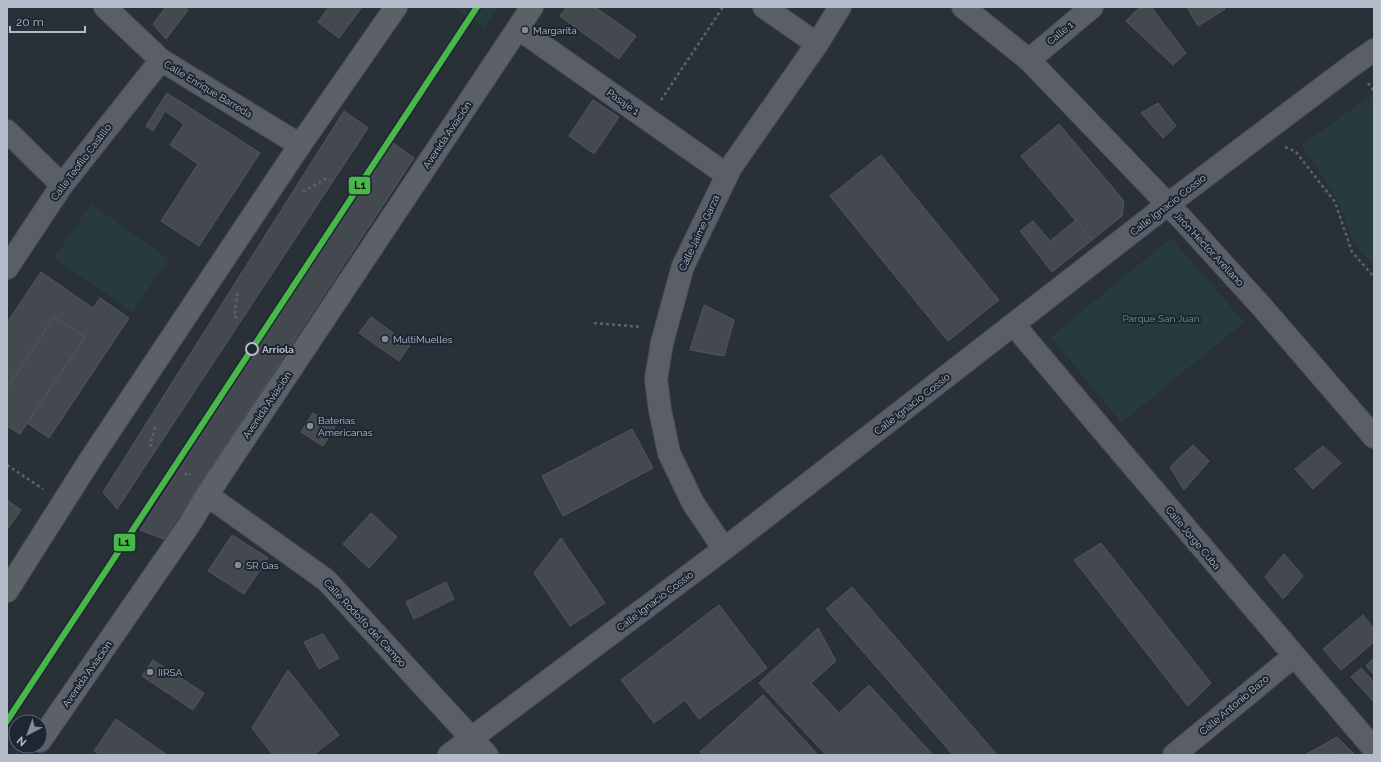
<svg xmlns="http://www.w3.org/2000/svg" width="1381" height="762" font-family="Raleway,sans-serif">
  <rect width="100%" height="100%" fill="#2a3038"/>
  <g fill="#273a3e">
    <polygon points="451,7 498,7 485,28"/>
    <polygon points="1374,93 1374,266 1354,243 1338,201 1302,145"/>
    <polygon points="91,204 169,259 132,312 54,258"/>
    <polygon points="1171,238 1244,322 1121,423 1051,337"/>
  </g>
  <g fill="#444950" stroke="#52575f">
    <polygon points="166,7 184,7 188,10 166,39 153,24"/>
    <polygon points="329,7 362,7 339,38 318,22"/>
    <polygon points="567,7 595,7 636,36 619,59 560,16"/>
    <polygon points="1140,7 1151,7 1186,53 1173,65 1126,21"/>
    <polygon points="1187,7 1224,7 1225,9 1198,26"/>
    <polygon points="167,93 260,153 199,246 161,221 198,164 170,145 184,124 165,111 153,131 146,126"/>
    <polygon points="593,100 619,117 594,154 569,136"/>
    <polygon points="1158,103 1176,126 1163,138 1141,113"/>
    <polygon points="344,111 368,128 117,509 103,492"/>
    <polygon points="1059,124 1124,201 1122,216 1092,240 1021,156"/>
    <polygon points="392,142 414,158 164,539 140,530"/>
    <polygon points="881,155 999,300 948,341 830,196"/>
    <polygon points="1076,220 1092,240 1052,272 1020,231 1033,221 1050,241"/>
    <polygon points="41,272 93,308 100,298 129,318 49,438 27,423 85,337 54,317 7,388 7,323"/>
    <polygon points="704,305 734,320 724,356 690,350"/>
    <polygon points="54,317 85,337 20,434 7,426 7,388"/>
    <polygon points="371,317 410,345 399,361 359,333"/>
    <polygon points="313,413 335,427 323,446 301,432"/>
    <polygon points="632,429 653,468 563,516 542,476"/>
    <polygon points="1193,445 1209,461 1184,490 1170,467"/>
    <polygon points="1323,446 1341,463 1313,489 1295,469"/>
    <polygon points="7,500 21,510 7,530"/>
    <polygon points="371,513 397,537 369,568 343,544"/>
    <polygon points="232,535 268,558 244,594 208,571"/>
    <polygon points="561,538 605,603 570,626 534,573"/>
    <polygon points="1101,543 1211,683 1188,706 1074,560"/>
    <polygon points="1284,554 1303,576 1283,599 1265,577"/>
    <polygon points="446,582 454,599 414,619 406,602"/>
    <polygon points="852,587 997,755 953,755 826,609"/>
    <polygon points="719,605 767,668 699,719 685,700 654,723 621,680"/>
    <polygon points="1363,615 1374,629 1374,642 1341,670 1323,649"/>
    <polygon points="818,628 836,661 811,683 839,713 869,685 933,755 826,755 759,683"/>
    <polygon points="323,634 339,658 319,669 304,642"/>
    <polygon points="1374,658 1374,675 1366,666"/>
    <polygon points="153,660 204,693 193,710 142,676"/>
    <polygon points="1361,668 1374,682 1374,702 1351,677"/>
    <polygon points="288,670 339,735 313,755 273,755 252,728"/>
    <polygon points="763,695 818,755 703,755 700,752"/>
    <polygon points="116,719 167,755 100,755 94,751"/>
    <polygon points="1337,737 1354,754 1305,755"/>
  </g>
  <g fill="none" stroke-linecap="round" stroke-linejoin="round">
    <defs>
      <g id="minor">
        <polyline points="105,7 161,60 300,145"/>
        <polyline points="764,7 817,44"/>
        <polyline points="963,7 1029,60 1183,220 1262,307 1374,437"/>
        <polyline points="519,29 727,175"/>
        <polyline points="1029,60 1092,7"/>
        <polyline points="7,131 62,185"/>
        <polyline points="7,268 62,185 161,60"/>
        <polyline points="1014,325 1110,439 1374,749"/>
        <polyline points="207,495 326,580 487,755"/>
        <polyline points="724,549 693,503 669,453 660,410 656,379 662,343 683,266 731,167 817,44 840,7"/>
        <polyline points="449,755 724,549 1167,205 1354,64 1374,50"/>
        <polyline points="1174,755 1294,656"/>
      </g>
      <g id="major">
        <polyline points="7,591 90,460 300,145 396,7"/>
        <polyline points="40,741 189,525 207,495 532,7"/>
      </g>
    </defs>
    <use href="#minor" stroke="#484c53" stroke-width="24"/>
    <use href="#major" stroke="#484c55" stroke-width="24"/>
    <g stroke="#5d636a" stroke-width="2.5" stroke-dasharray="3 3" stroke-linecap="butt">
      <polyline points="1368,83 1374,91"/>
      <polyline points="661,100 723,7"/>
      <polyline points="1285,147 1296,152 1335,202 1352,252 1374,277"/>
      <polyline points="303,192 325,179 330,180"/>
      <polyline points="237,318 234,316 238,291"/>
      <polyline points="594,323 641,327"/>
      <polyline points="152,446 150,445 156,424"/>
      <polyline points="7,465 43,489"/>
      <polyline points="185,473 188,476 191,474"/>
    </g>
    <use href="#minor" stroke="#5a5e66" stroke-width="22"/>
    <use href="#major" stroke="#5c6168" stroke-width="22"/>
    <defs>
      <polyline id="metro-1" points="7,721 477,7"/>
    </defs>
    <use href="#metro-1" stroke="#1d2633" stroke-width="9"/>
    <use href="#metro-1" stroke="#48b948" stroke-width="6"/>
  </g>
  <g fill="#848b96" stroke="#1d2633" stroke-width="1.5">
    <circle cx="525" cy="30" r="4"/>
    <circle cx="385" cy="339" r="4"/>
    <circle cx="310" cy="426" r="4"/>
    <circle cx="238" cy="565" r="4"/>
    <circle cx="150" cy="672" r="4"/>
  </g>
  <circle fill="#1d2633" stroke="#b4bcc9" stroke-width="2" cx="252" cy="349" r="6"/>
  <g text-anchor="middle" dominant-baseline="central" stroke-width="4" stroke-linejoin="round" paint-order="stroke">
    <g font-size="10" fill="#b4bcc9" stroke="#1d2633" text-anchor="start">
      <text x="533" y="30">Margarita</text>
      <text x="393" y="339">MultiMuelles</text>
      <text x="318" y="420">Baterias<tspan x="318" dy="12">Americanas</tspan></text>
      <text x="246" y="565">SR Gas</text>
      <text x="158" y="672">IIRSA</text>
    </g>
    <g font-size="10" fill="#b4bcc9" stroke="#1d2633">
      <text transform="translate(1060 33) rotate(-40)">Calle 1</text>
      <text transform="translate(208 89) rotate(31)">Calle Enrique Barreda</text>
      <text transform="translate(623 102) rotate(35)">Pasaje 1</text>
      <text transform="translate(447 135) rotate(-56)">Avenida Aviación</text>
      <text transform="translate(81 162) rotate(-53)">Calle Teofilo Castillo</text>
      <text transform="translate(1168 205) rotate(-38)">Calle Ignacio Cossío</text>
      <text transform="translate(699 233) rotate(-65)">Calle Jaime Garza</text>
      <text transform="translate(1209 249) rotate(47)">Jirón Héctor Arellano</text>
      <text transform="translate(912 404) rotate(-38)">Calle Ignacio Cossío</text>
      <text transform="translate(267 405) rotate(-56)">Avenida Aviación</text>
      <text transform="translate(1193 538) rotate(50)">Calle Jorge Cuba</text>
      <text transform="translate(655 601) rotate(-37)">Calle Ignacio Cossío</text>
      <text transform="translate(365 623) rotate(47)">Calle Rodolfo del Campo</text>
      <text transform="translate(87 674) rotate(-55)">Avenida Aviación</text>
      <text transform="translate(1234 705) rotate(-40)">Calle Antonio Bazo</text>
    </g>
    <g font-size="10" fill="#6b9a76" stroke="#1d2633">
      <text x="1161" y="318">Parque San Juan</text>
    </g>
    <g font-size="10" font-weight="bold" fill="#b4bcc9" stroke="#1d2633" text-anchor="start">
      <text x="262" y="349">Arriola</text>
    </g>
  </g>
  <g stroke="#1d2633" stroke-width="1.5">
    <rect x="348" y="176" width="23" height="19" rx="4" fill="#48b948"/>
    <rect x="113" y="533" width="23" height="19" rx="4" fill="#48b948"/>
  </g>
  <g font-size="11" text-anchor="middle" font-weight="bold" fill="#111">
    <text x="360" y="189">L1</text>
    <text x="124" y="546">L1</text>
  </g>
  <rect width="1381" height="762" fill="none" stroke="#b4bcc9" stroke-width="16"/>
  <g transform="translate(28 734) rotate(221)"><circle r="19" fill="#1d2633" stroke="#59626f"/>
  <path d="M0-3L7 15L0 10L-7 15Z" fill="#848b96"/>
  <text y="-6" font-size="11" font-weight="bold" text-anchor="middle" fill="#b4bcc9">N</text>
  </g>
  <path d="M10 26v6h75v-6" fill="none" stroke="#b4bcc9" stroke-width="2"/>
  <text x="16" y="26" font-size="12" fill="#b4bcc9" stroke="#1d2633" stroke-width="3" paint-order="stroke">20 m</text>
</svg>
